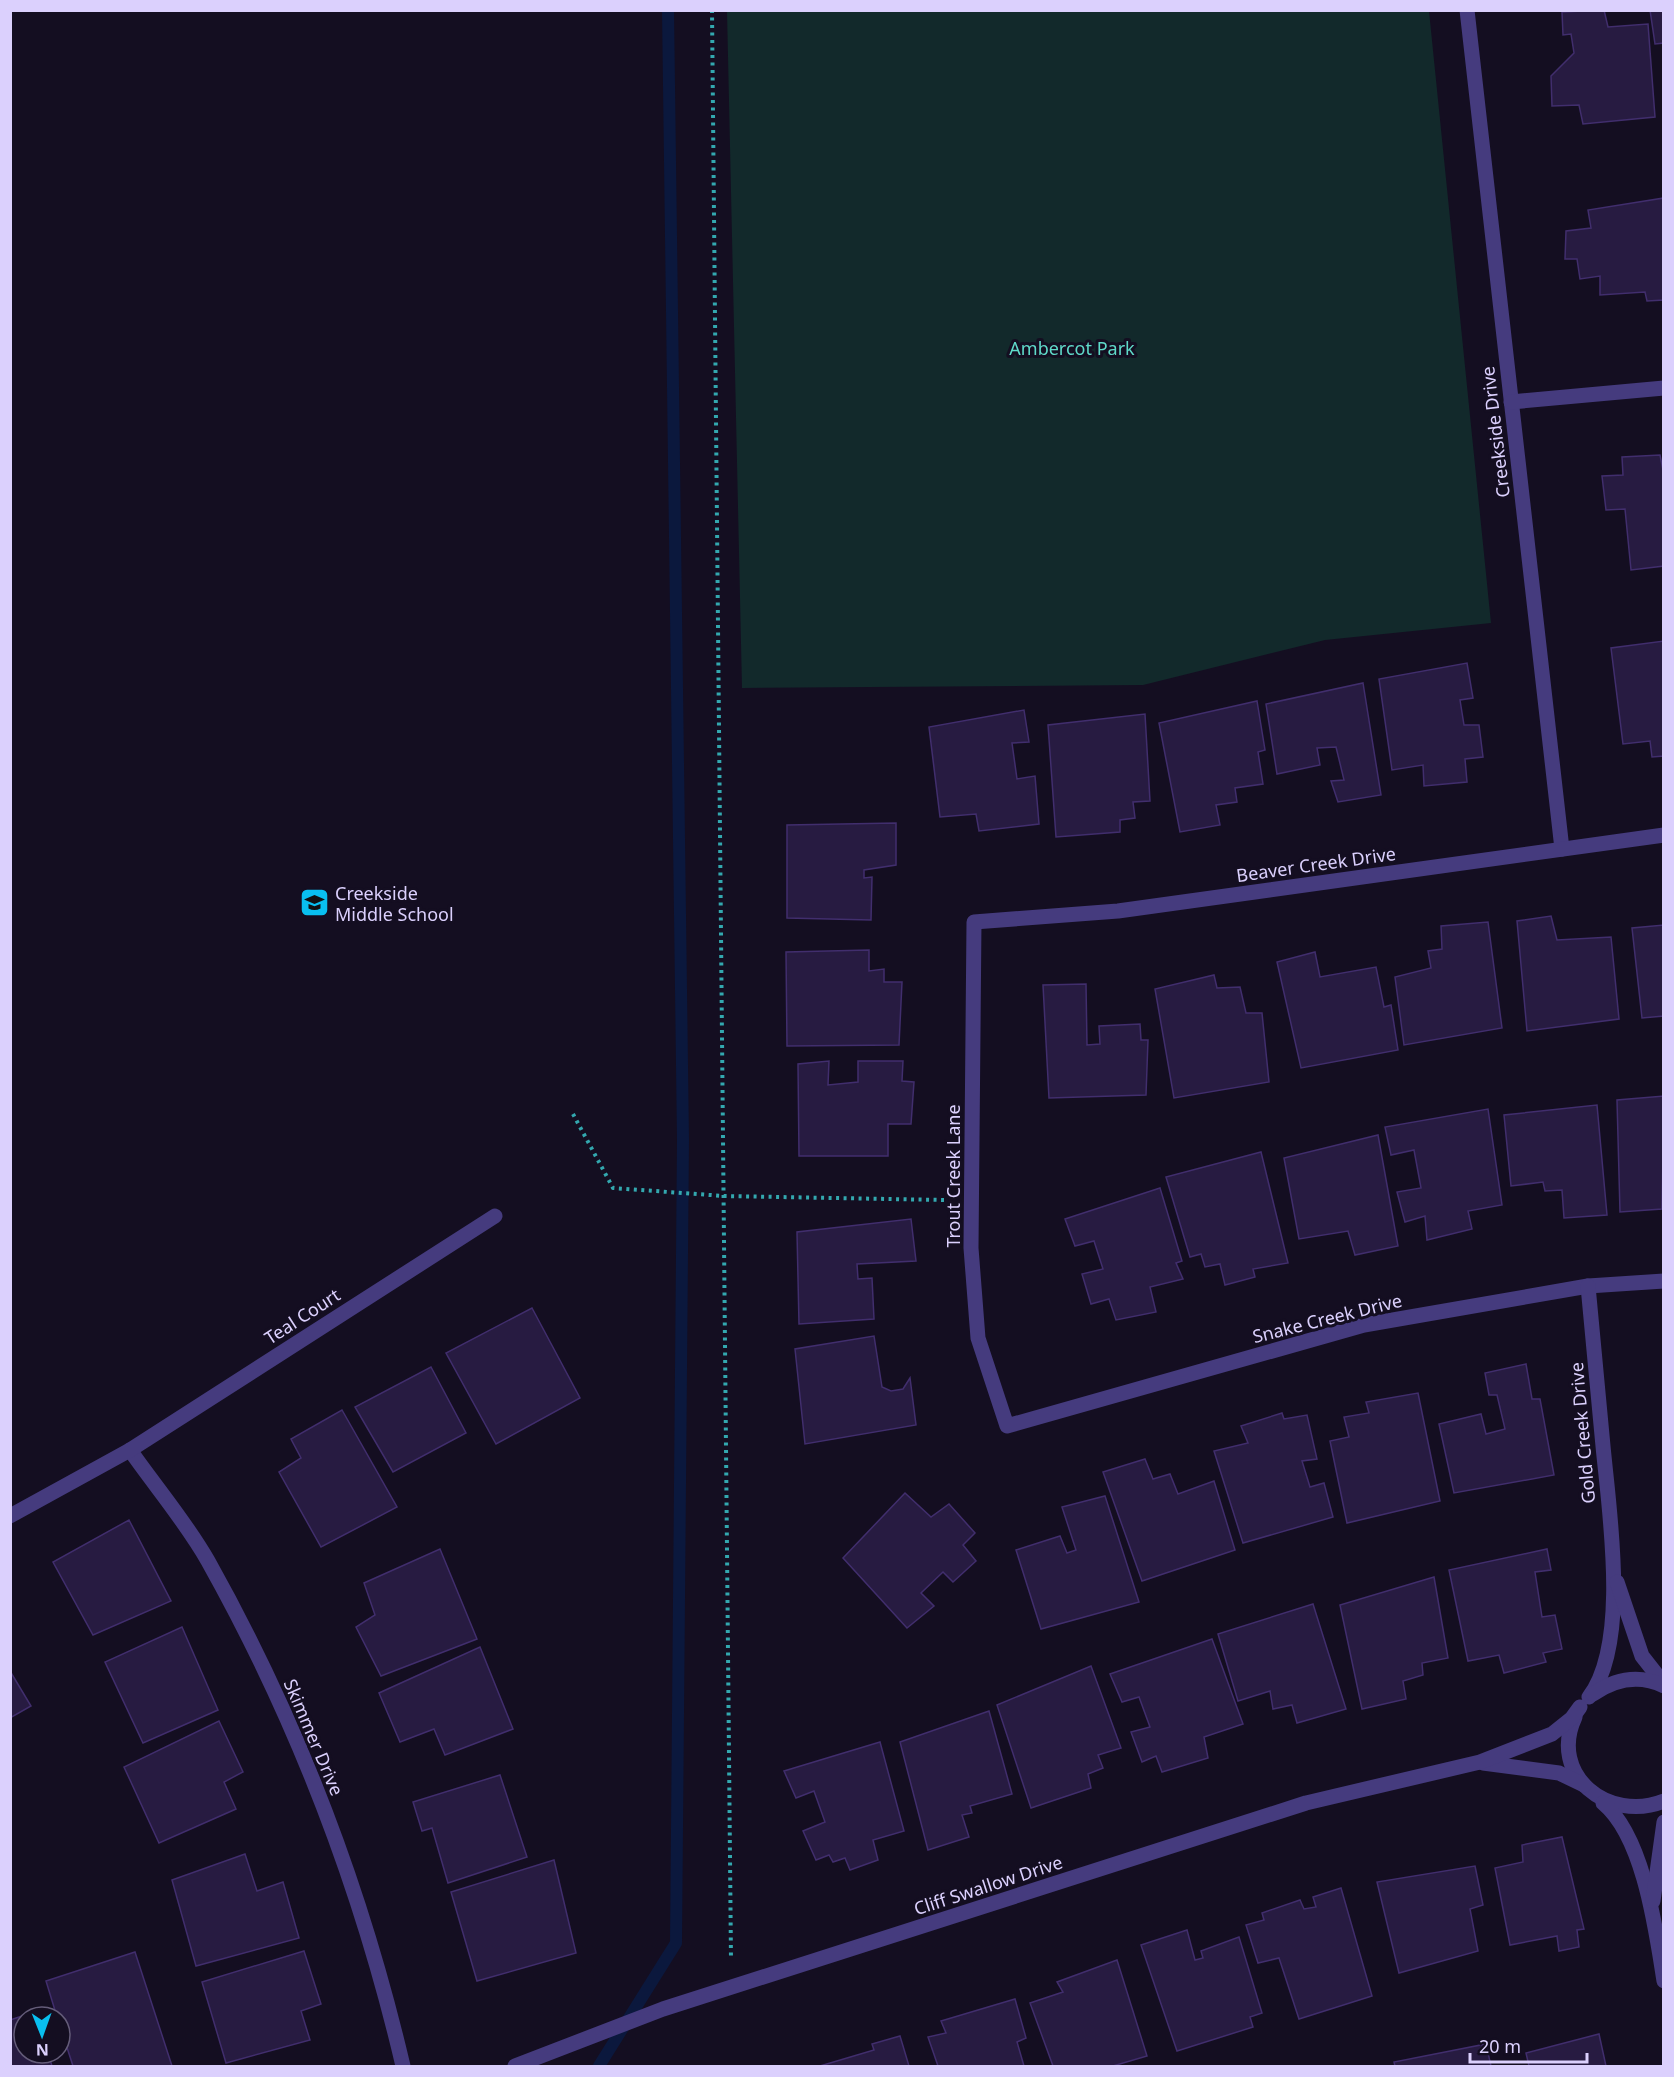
<svg xmlns="http://www.w3.org/2000/svg" width="1674" height="2077" font-family="'Noto Sans',sans-serif">
  <rect width="100%" height="100%" fill="#140e21"/>
  <polygon fill="#12292b" points="727,11 1429,11 1491,623 1325,640 1143,685 742,688"/>
  <g fill="none" stroke-linecap="round" stroke-linejoin="round">
    <polyline stroke="#0b183d" stroke-width="12" points="599,2066 676,1943 683,1140 668,10"/>
  </g>
  <g fill="#271b41" stroke="#412e6d" stroke-width="1.5">
    <polygon points="1604,10 1608,27 1648,24 1655,117 1583,124 1579,105 1552,106 1551,76 1574,53 1571,34 1563,35 1562,12"/>
    <polygon points="1650,10 1664,10 1664,43 1655,44"/>
    <polygon points="1664,198 1664,300 1647,301 1645,292 1600,295 1600,276 1580,279 1577,259 1565,259 1566,231 1591,228 1588,210"/>
    <polygon points="1660,455 1664,475 1664,566 1631,570 1625,509 1606,510 1602,476 1623,475 1622,457"/>
    <polygon points="1664,641 1664,756 1652,757 1650,741 1623,744 1611,648"/>
    <polygon points="1467,663 1473,698 1460,700 1464,725 1479,725 1483,757 1465,759 1467,782 1424,786 1423,765 1392,770 1379,679"/>
    <polygon points="1363,683 1381,795 1338,802 1331,781 1344,780 1336,747 1317,748 1320,765 1277,774 1266,704"/>
    <polygon points="1257,701 1265,750 1258,752 1263,784 1235,788 1237,802 1216,805 1220,825 1180,832 1159,723"/>
    <polygon points="1024,710 1029,742 1012,743 1017,779 1035,776 1039,824 979,831 976,814 940,817 929,727"/>
    <polygon points="1145,714 1150,801 1133,802 1135,818 1120,820 1120,832 1056,837 1048,725"/>
    <polygon points="896,823 896,865 864,870 864,878 872,877 871,920 787,918 787,825"/>
    <polygon points="1551,916 1557,940 1611,937 1619,1019 1527,1031 1517,921"/>
    <polygon points="1488,922 1502,1028 1404,1045 1395,977 1431,968 1428,951 1442,949 1441,926"/>
    <polygon points="1664,925 1664,1016 1642,1018 1632,928"/>
    <polygon points="869,950 869,971 884,969 884,982 902,982 899,1045 787,1046 786,952"/>
    <polygon points="1315,952 1320,977 1376,967 1384,1007 1391,1005 1398,1050 1301,1068 1277,962"/>
    <polygon points="1214,975 1217,988 1240,987 1246,1013 1262,1013 1269,1082 1174,1098 1155,989"/>
    <polygon points="1086,984 1087,1045 1100,1044 1099,1026 1140,1024 1141,1040 1148,1040 1146,1095 1049,1098 1043,985"/>
    <polygon points="829,1061 828,1085 858,1082 858,1061 903,1061 902,1081 914,1082 911,1124 888,1124 888,1156 799,1156 798,1064"/>
    <polygon points="1664,1096 1662,1209 1620,1212 1617,1100"/>
    <polygon points="1597,1105 1607,1215 1564,1218 1562,1190 1545,1191 1543,1182 1511,1186 1504,1115"/>
    <polygon points="1488,1109 1502,1205 1468,1211 1472,1229 1427,1240 1425,1216 1405,1222 1397,1192 1421,1188 1414,1150 1391,1155 1385,1127"/>
    <polygon points="1378,1135 1398,1246 1355,1255 1348,1231 1299,1239 1284,1158"/>
    <polygon points="1261,1152 1288,1263 1253,1269 1255,1277 1225,1285 1220,1264 1205,1267 1201,1254 1190,1257 1166,1177"/>
    <polygon points="1160,1188 1182,1261 1176,1263 1183,1279 1150,1287 1156,1312 1116,1320 1109,1299 1091,1304 1082,1274 1103,1269 1094,1241 1075,1246 1065,1219"/>
    <polygon points="911,1219 916,1261 857,1264 858,1279 872,1278 874,1319 799,1324 797,1232"/>
    <polygon points="532,1308 580,1398 496,1444 446,1353"/>
    <polygon points="874,1336 882,1387 891,1391 903,1389 910,1378 916,1425 805,1444 795,1349"/>
    <polygon points="1526,1364 1532,1399 1540,1399 1554,1475 1454,1493 1439,1424 1481,1414 1486,1434 1505,1429 1497,1395 1489,1395 1485,1373"/>
    <polygon points="431,1367 466,1433 393,1472 355,1407"/>
    <polygon points="1418,1393 1440,1501 1347,1523 1330,1441 1349,1437 1344,1417 1369,1413 1366,1402"/>
    <polygon points="342,1410 397,1507 321,1547 279,1472 301,1458 291,1439"/>
    <polygon points="1282,1413 1284,1419 1307,1415 1317,1459 1302,1461 1310,1487 1324,1483 1333,1517 1243,1543 1214,1451 1248,1443 1241,1426"/>
    <polygon points="1145,1459 1153,1479 1170,1474 1178,1494 1214,1481 1235,1550 1142,1581 1103,1472"/>
    <polygon points="905,1493 931,1517 949,1504 975,1533 963,1545 976,1561 953,1582 943,1572 921,1593 934,1606 907,1628 843,1558"/>
    <polygon points="1105,1496 1139,1602 1041,1629 1016,1550 1060,1536 1067,1553 1076,1550 1062,1507"/>
    <polygon points="129,1520 171,1601 93,1635 53,1562"/>
    <polygon points="440,1549 477,1639 381,1676 356,1627 375,1615 364,1583"/>
    <polygon points="1547,1549 1551,1570 1535,1572 1542,1617 1555,1615 1562,1649 1543,1653 1546,1662 1504,1673 1499,1655 1468,1661 1449,1570"/>
    <polygon points="1434,1577 1448,1658 1422,1663 1423,1675 1403,1681 1406,1699 1362,1709 1340,1605"/>
    <polygon points="1313,1604 1346,1709 1297,1723 1292,1705 1273,1709 1270,1691 1238,1701 1218,1634"/>
    <polygon points="182,1627 218,1710 143,1743 105,1662"/>
    <polygon points="1212,1639 1243,1724 1204,1737 1208,1758 1162,1772 1156,1756 1142,1762 1131,1732 1150,1727 1139,1697 1122,1702 1110,1674"/>
    <polygon points="480,1647 513,1729 445,1755 434,1729 400,1742 379,1693"/>
    <polygon points="1091,1666 1121,1748 1098,1755 1103,1768 1088,1774 1091,1788 1031,1808 997,1705"/>
    <polygon points="10,1671 31,1706 10,1718"/>
    <polygon points="989,1711 1012,1794 970,1806 972,1813 962,1815 969,1837 928,1850 900,1742"/>
    <polygon points="219,1721 243,1772 224,1782 236,1809 159,1843 124,1767"/>
    <polygon points="880,1742 904,1831 873,1840 878,1860 850,1870 845,1858 833,1862 829,1855 816,1860 803,1831 825,1822 814,1791 796,1798 784,1771"/>
    <polygon points="500,1775 527,1857 448,1883 432,1828 422,1831 413,1802"/>
    <polygon points="1562,1837 1584,1929 1577,1930 1579,1947 1559,1951 1557,1936 1510,1945 1495,1868 1523,1862 1522,1845"/>
    <polygon points="245,1854 257,1891 283,1882 299,1938 196,1966 172,1880"/>
    <polygon points="554,1860 576,1953 477,1981 451,1892"/>
    <polygon points="1475,1866 1483,1905 1470,1909 1478,1951 1399,1973 1377,1882"/>
    <polygon points="1341,1888 1372,1996 1299,2019 1279,1958 1258,1963 1246,1925 1264,1920 1262,1913 1300,1900 1304,1909 1316,1907 1313,1897"/>
    <polygon points="1187,1930 1195,1960 1203,1958 1201,1951 1239,1937 1262,2013 1250,2017 1253,2027 1177,2051 1141,1945"/>
    <polygon points="304,1951 321,2004 301,2011 310,2040 226,2063 202,1982"/>
    <polygon points="135,1952 172,2066 73,2066 60,2026 60,2017 57,2017 46,1981"/>
    <polygon points="1117,1960 1147,2056 1113,2066 1053,2066 1030,2003 1063,1992 1057,1982"/>
    <polygon points="1015,1999 1026,2038 1017,2042 1024,2066 938,2066 928,2037 946,2033 941,2021"/>
    <polygon points="28,2014 29,2017 24,2017 24,2053 48,2053 52,2066 10,2066 10,2020"/>
    <polygon points="1599,2034 1606,2066 1529,2066 1526,2053"/>
    <polygon points="900,2036 909,2066 820,2066 874,2050 872,2044"/>
    <polygon points="1486,2044 1491,2066 1395,2066 1394,2062"/>
  </g>
  <g fill="none" stroke-linecap="round" stroke-linejoin="round">
    <g stroke="#33a8af" stroke-width="4" stroke-dasharray="3 4.5" stroke-linecap="butt">
      <polyline points="712,10 731,1960"/>
      <polyline points="573,1114 613,1188 724,1196 944,1200"/>
    </g>
    <g stroke="#453b7e" stroke-width="15">
      <polyline points="1467,10 1562,849"/>
      <polyline points="1511,402 1664,388"/>
      <polyline points="1664,835 1118,911 974,922 971,1248 978,1338 1007,1426 1364,1325 1588,1286 1664,1281"/>
      <path d="M1588,1286C1593,1339 1598,1393 1603,1446C1609,1511 1630,1643 1589,1697"/>
      <path d="M130,1450C155,1486 186,1522 208,1561C296,1718 362,1891 403,2066"/>
      <polyline points="10,1516 130,1450 495,1216"/>
      <polyline points="1617,1582 1642,1656 1664,1684"/>
      <path d="M1593,1694C1615,1679 1639,1674 1664,1686"/>
      <path d="M1575,1717C1548,1775 1608,1823 1664,1801"/>
      <polyline points="1483,1763 1559,1773 1584,1785"/>
      <path d="M1603,1803C1644,1837 1656,1931 1664,1981"/>
      <polyline points="1653,1901 1664,1822"/>
      <polyline points="515,2066 663,2009 1306,1803 1480,1762 1552,1734 1572,1718 1580,1707"/>
    </g>
  </g>
  <defs>
    <symbol id="school-square" viewBox="-11 -11 22 22"><rect x="-9" y="-9" width="18" height="18" rx="4" fill="#09bff0" stroke="#140e21"/><path d="M0-5L7-2L0 1L-7-2ZM-4 1L0 2.5L4 1V4Q0 6-4 4Z" fill="#111"/></symbol>
  </defs>
  <g fill-rule="evenodd">
    <use href="#school-square" x="298" y="886" width="33" height="33"/>
  </g>
  <g text-anchor="middle" dominant-baseline="central" stroke-width="6" stroke-linejoin="round" paint-order="stroke">
    <g font-size="18" fill="#5fdac9" stroke="#140e21">
      <text x="1072" y="348">Ambercot Park</text>
    </g>
    <g font-size="18" fill="#dbd0fd" stroke="#140e21">
      <text transform="translate(1495 432) rotate(-97)">Creekside Drive</text>
      <text transform="translate(1316 864) rotate(-8)">Beaver Creek Drive</text>
      <text transform="translate(953 1176) rotate(-90)">Trout Creek Lane</text>
      <text transform="translate(302 1316) rotate(-33)">Teal Court</text>
      <text transform="translate(1327 1318) rotate(-14)">Snake Creek Drive</text>
      <text transform="translate(1582 1433) rotate(-95)">Gold Creek Drive</text>
      <text transform="translate(314 1737) rotate(67)">Skimmer Drive</text>
      <text transform="translate(988 1885) rotate(-18)">Cliff Swallow Drive</text>
    </g>
    <g font-size="18" fill="#dbd0fd" stroke="#140e21" text-anchor="start">
      <text x="335" y="893">Creekside<tspan x="335" dy="21">Middle School</tspan></text>
    </g>
  </g>
  <rect width="1674" height="2077" fill="none" stroke="#dbd0fd" stroke-width="24"/>
  <g transform="translate(42 2035) rotate(179)"><circle r="28" fill="#140e21" stroke="#645c79" stroke-width="1.5"/>
  <path d="M0-4.5L10 22L0 15L-10 22Z" fill="#09bff0"/>
  <text y="-9" font-size="16" font-weight="bold" text-anchor="middle" fill="#dbd0fd">N</text>
  </g>
  <path d="M1470 2053v9h117v-9" fill="none" stroke="#dbd0fd" stroke-width="3"/>
  <text x="1479" y="2053" font-size="18" fill="#dbd0fd" stroke="#140e21" stroke-width="4.5" paint-order="stroke">20 m</text>
</svg>
